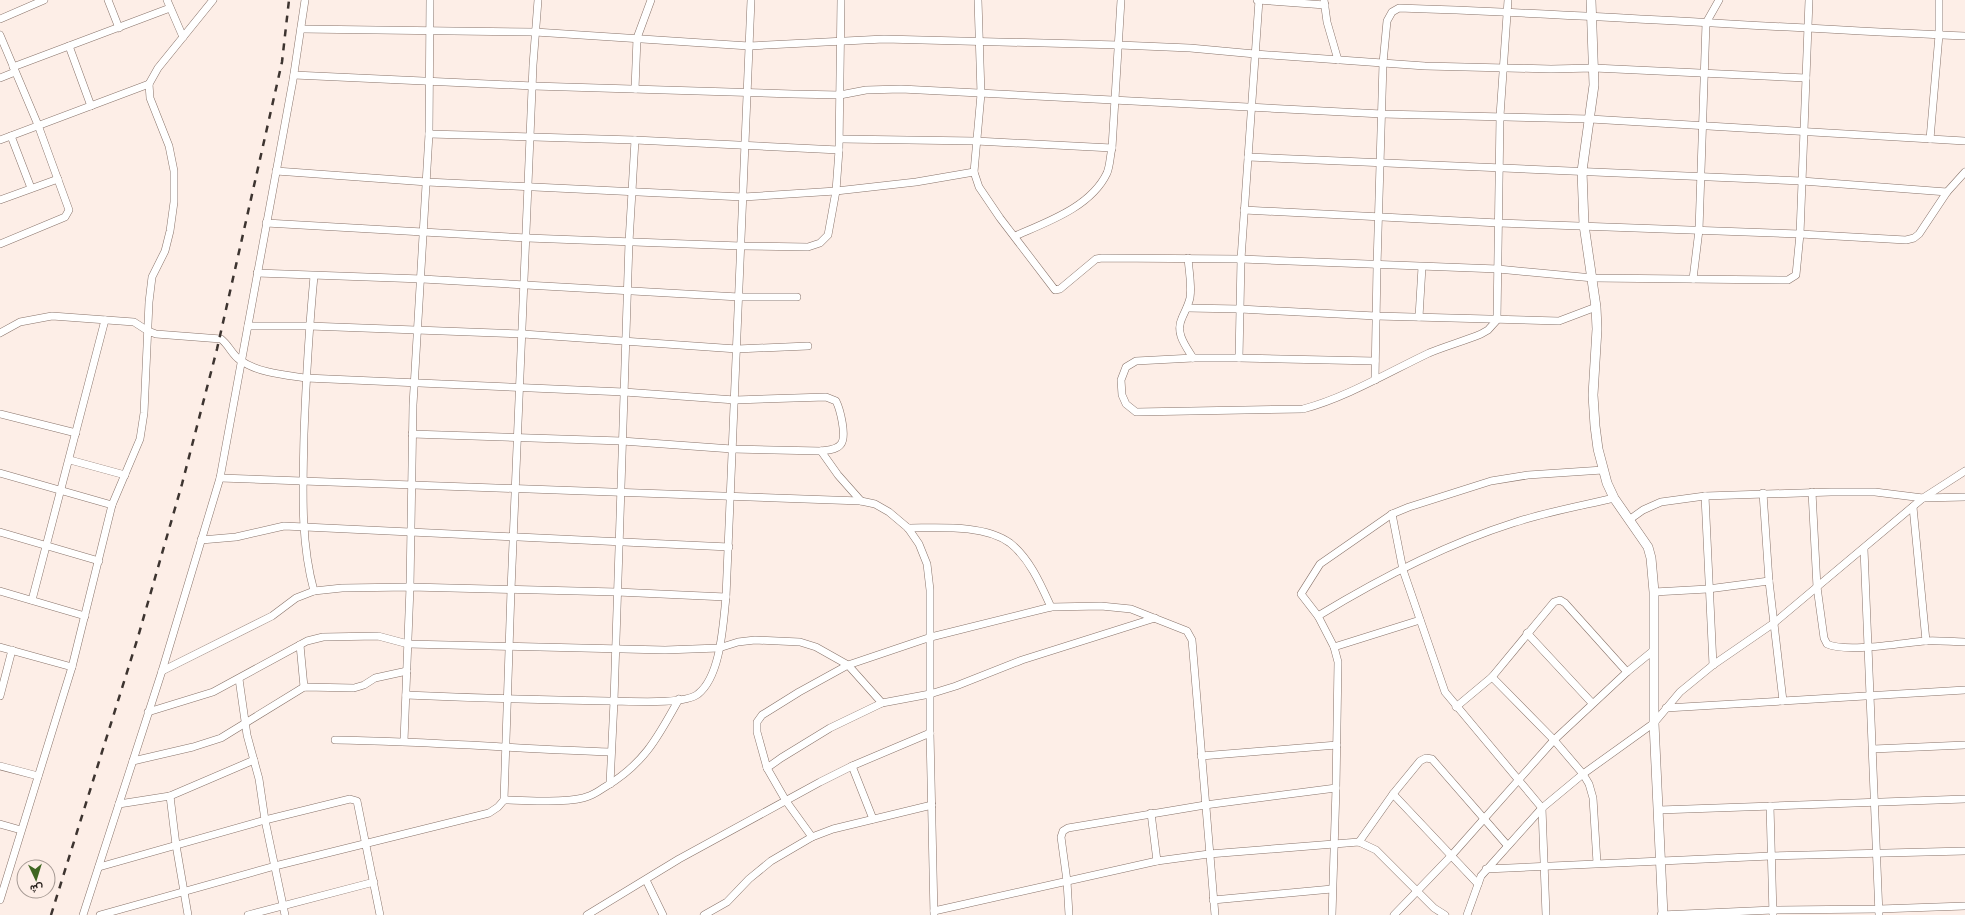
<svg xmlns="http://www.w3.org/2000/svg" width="1965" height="915" font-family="Karla,Vazirmatn,sans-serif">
  <rect width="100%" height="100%" fill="#fdeee7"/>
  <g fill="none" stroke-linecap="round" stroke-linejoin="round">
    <defs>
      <g id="minor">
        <polyline points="108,0 119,28"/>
        <polyline points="167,0 183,37"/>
        <polyline points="978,0 981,94 974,172 979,187 1000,218 1055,290 1060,289 1096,259 1102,258 1241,259 1498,269 1593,278 1788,280 1796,275 1800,234 1809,0"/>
        <polyline points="1257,0 1325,5"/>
        <polyline points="1259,0 1241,259 1240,309 1376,316 1559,321 1596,307"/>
        <polyline points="1324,0 1327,22 1338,60"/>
        <polyline points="0,19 44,0"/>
        <polyline points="301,29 535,32 749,46 884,39 1119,45 1190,48 1255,54 1425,66 1551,69 1594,68 1806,78"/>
        <polyline points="0,35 38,125 69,210 65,217 0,244"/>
        <polyline points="69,46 91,106"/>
        <polyline points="13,67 170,8"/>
        <polyline points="294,75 533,86 793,94 840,95 866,90 901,89 1382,114 1590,119 1965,141"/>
        <polyline points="0,78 15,72"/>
        <polyline points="635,89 637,38 651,0"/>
        <polyline points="429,134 635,140 839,150"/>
        <polyline points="11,136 31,188"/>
        <polyline points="840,139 976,141 1112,148"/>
        <polyline points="1930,139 1939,35 1939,0"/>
        <polyline points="0,140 149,84"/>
        <polyline points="1248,157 1802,181 1947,192 1965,172"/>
        <polyline points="276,171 427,182 743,197 836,191 916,182 974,172"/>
        <polyline points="0,200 58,179"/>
        <polyline points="1244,210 1499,223 1800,234 1906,240 1914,238 1919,234 1947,192"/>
        <polyline points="266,223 527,238 741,246 808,247 820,243 828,235 836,191 839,150 841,0"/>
        <path d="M1015,236C1047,222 1091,207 1107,173C1110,166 1110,156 1112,148L1121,0"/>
        <path d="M1188,258C1189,271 1192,286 1190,298C1188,306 1185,311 1182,318C1175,333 1185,345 1193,358"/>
        <polyline points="257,273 422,279 739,297 797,297"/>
        <path d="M314,276C309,329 306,381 304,434C303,487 300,540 314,591"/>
        <polyline points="1693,279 1699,230 1706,23 1719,0"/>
        <polyline points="1187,308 1240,309 1239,358 1375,361"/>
        <polyline points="1419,317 1422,267"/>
        <polyline points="248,326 309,326 523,334 737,349 808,346"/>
        <path d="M0,333L20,322L52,316L134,322L148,331L156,334L221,339C229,345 232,355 240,360C258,373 285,375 306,378L624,392L735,400L826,397L836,401C840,409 847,436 841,444C837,450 827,450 821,451L732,449L622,441L412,434"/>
        <path d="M1239,358H1193L1136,361L1126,367L1121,380L1122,395L1126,404L1136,412L1303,409C1345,398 1389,372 1429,353C1446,346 1464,341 1481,334L1488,330L1497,320L1500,116L1508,0"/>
        <path d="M1375,380L1377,266L1383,63L1387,21L1392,12L1399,8C1588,14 1776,28 1965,36"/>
        <polyline points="0,414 76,433"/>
        <polyline points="821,451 838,475 861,501"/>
        <polyline points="70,460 125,475"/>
        <polyline points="0,473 112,505"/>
        <polyline points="220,478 861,501 875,504 889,512 908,528 919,544 927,564 930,590 930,733 934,915"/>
        <path d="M1812,492L1817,587L1824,638L1827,644C1846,653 1902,643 1925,641C1938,640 1952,642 1965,642"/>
        <polyline points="1763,493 1769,581 1783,701"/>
        <polyline points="1705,496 1713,665"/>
        <polyline points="1913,507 1926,641"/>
        <polyline points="1392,514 1403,570 1445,692 1542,808 1546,915"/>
        <polyline points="1629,520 1643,510 1661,502 1705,496 1831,492 1875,492 1923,498 1965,497"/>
        <path d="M908,528C938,528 984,524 1010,543C1030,559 1041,585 1051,607"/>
        <polyline points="0,532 99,561"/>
        <polyline points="201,540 236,537 284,526 729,547"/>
        <polyline points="1864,549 1879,915"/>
        <polyline points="0,591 85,616"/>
        <polyline points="1654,592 1708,589 1769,581"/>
        <polyline points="32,600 105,320"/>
        <polyline points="1318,616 1301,594 1320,564 1392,514 1409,507 1491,481 1528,475 1603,470"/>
        <polyline points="1527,633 1592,703"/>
        <polyline points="300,645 304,687"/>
        <polyline points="0,647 72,667"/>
        <polyline points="1334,647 1420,620"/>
        <polyline points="162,671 272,616 296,598 314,591 342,588 410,587 617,592 726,597"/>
        <polyline points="1492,677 1554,740 1583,774 1589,784 1593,798 1597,863"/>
        <polyline points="239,679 247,735 259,779 265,820 285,915"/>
        <path d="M406,695C474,698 541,700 609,701C628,701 685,705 698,694C721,676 723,624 726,597L751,0"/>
        <polyline points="0,696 12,650"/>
        <polyline points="1456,707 1492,677 1554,602 1560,600 1565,603 1627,672"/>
        <polyline points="1666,708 1965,690"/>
        <polyline points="148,712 213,692 307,641 323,637 378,636 408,644 665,650 719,648 738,642 755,640 800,642 816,647 848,665 882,703"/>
        <path d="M335,740C427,741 519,749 611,752"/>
        <polyline points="404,741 410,587 413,405 429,134 430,0"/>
        <polyline points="1873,749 1965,745"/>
        <polyline points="1201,756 1337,745"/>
        <polyline points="133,761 193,747 221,738 304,687 354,688 364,685 375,678 407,671"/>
        <polyline points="0,766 38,776"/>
        <polyline points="852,766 873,819"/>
        <polyline points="767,768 757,732 757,722 762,715 799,692 848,665 931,637 1051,607 1101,606 1131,609 1187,631 1192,640 1215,915"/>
        <polyline points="610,784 614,701 629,242 635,140"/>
        <polyline points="1393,794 1420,761 1426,758 1432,759 1507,845"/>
        <polyline points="170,796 176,845 188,915"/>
        <path d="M504,800C526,800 570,804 589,796C595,794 600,790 605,787C644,764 658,737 679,699"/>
        <polyline points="119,804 170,796 254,760"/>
        <polyline points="932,805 833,829 812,837 786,801 767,768 781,758 830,728 882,703 930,694 956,686 1022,660 1155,618"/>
        <polyline points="1770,806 1773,915"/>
        <polyline points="1659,810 1965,799"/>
        <polyline points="1151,813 1157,861"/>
        <polyline points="0,824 21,830"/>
        <polyline points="1359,842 1393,794 1478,884"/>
        <polyline points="99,867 265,820 350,799 357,801 380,915"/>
        <polyline points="1486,869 1771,856 1965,851"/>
        <polyline points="646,880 663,915"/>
        <polyline points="0,900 72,667 112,505 140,439 144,413 149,302 152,277 165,251 170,231 174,202 174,171 169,146 150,98 149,84 158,68 213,0"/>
        <polyline points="1213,900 1332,889"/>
        <polyline points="934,911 1157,861 1209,854 1359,842 1376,850 1434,908 1445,915"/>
        <polyline points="83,915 162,671 220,478 293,80 305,0"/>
        <polyline points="100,915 275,866 489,813 498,807 504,800 511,590 533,65 538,0"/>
        <polyline points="248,915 374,882"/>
        <polyline points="587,915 679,859 820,782 852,766 930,733"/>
        <polyline points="704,915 727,902 749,879 771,861 812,837"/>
        <polyline points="1069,915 1067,881 1061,837 1063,831 1068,828 1205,805 1336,788"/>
        <path d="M1332,915L1336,788L1338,662L1334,647L1318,616C1377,580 1447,544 1513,523C1546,512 1580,506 1614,498"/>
        <polyline points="1394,915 1451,856 1554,740 1627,672 1654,650"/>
        <polyline points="1467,915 1481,876 1542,808 1583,774 1654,723 1680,692 1713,665 1774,623 1923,498 1965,471"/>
        <polyline points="1661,915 1773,910 1879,909 1965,906"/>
      </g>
      <polyline id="tertiary" points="1591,0 1594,85 1582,171 1584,225 1596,307 1597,329 1593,395 1595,426 1598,449 1607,483 1614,498 1648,547 1651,558 1654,592 1654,723 1663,915"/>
    </defs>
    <use href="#minor" stroke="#88736a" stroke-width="8"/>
    <use href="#tertiary" stroke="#88736a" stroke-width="10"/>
    <use href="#minor" stroke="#fff" stroke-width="7"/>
    <use href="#tertiary" stroke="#fff" stroke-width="9"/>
    <polyline stroke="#3d3430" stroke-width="2.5" stroke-dasharray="7 7" stroke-linecap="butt" points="51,915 138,637 182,484 217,349 282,62 289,0"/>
  </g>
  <g transform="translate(36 879) rotate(176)"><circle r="19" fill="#fdeee7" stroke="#a69a94"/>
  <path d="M0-3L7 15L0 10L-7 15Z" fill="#3f6621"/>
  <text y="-6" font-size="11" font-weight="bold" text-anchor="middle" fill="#231b17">ش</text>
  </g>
</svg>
